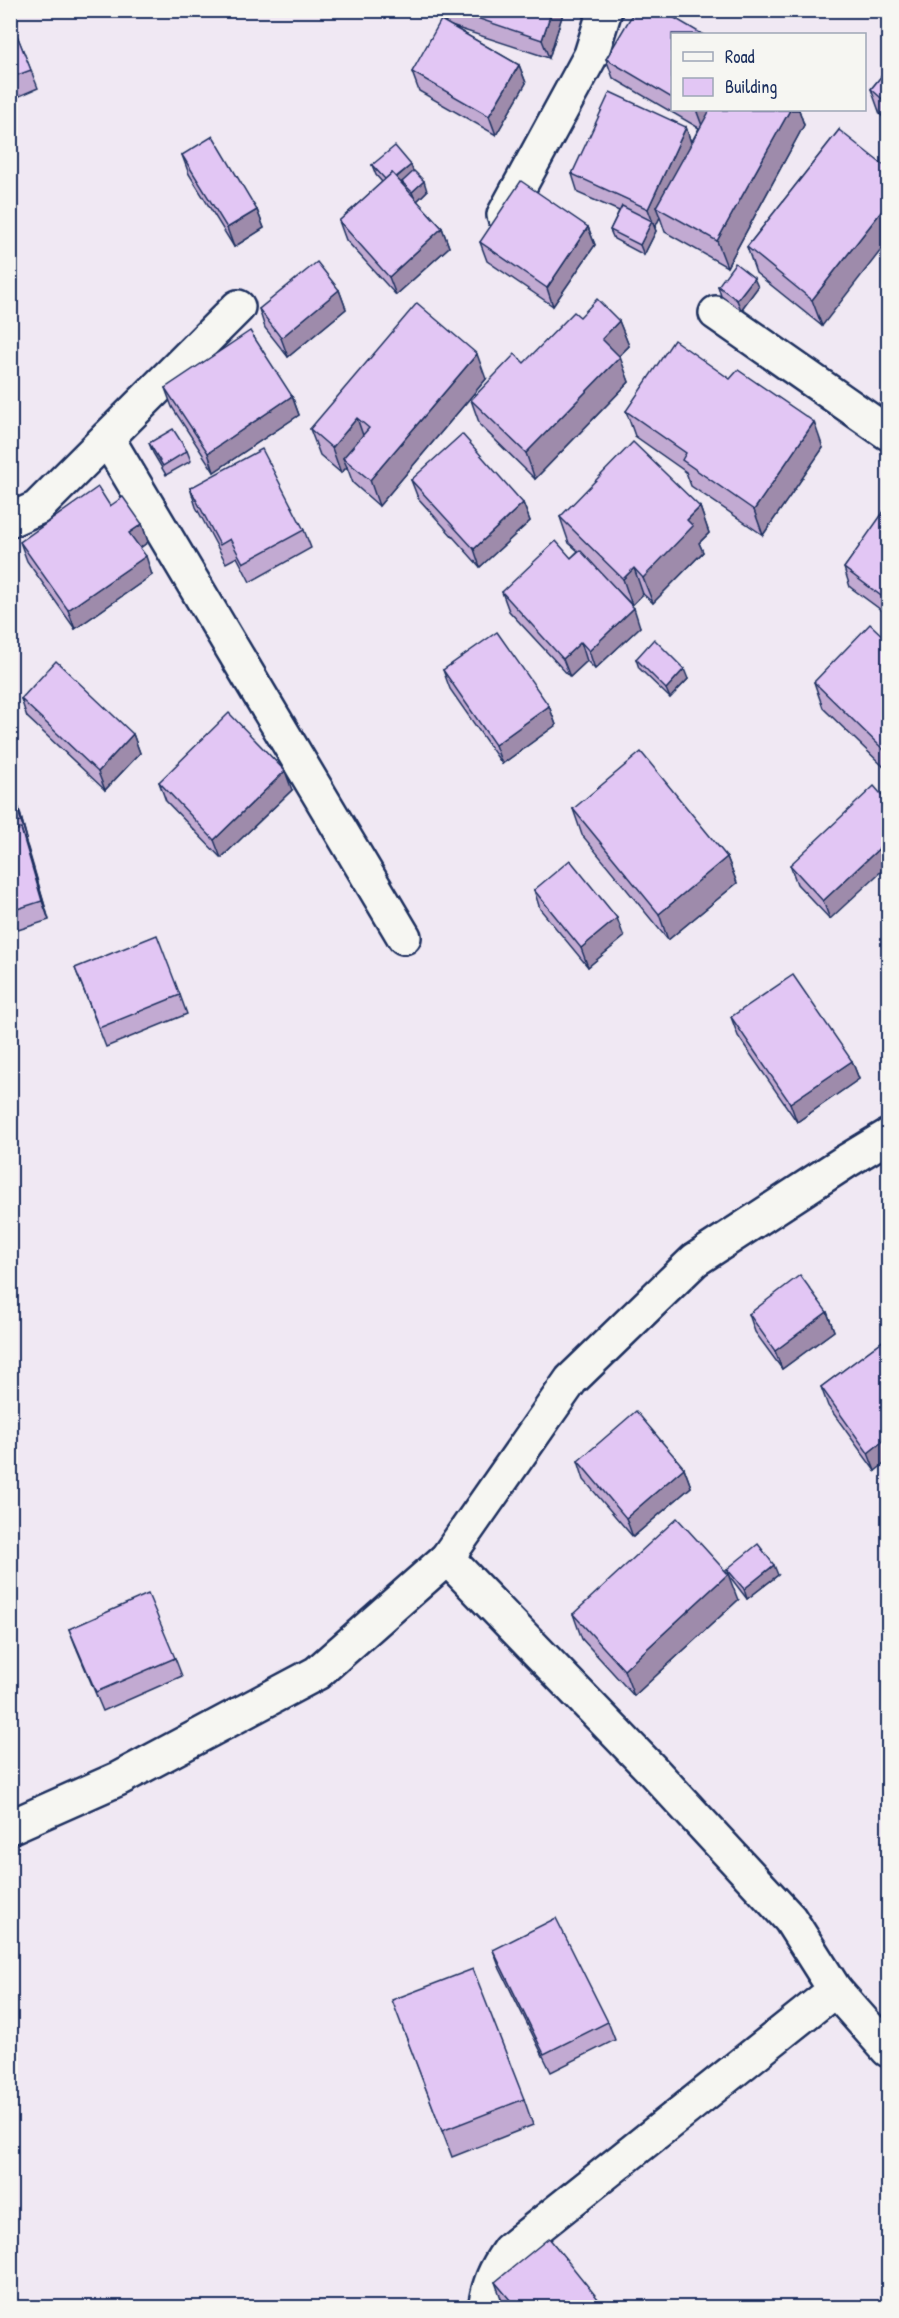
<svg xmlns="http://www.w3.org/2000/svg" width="899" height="2318" font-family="'Patrick Hand',sans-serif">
  <rect width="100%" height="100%" fill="#f0e8f3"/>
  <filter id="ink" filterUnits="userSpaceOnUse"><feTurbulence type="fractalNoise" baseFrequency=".0167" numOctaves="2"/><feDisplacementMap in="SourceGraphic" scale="12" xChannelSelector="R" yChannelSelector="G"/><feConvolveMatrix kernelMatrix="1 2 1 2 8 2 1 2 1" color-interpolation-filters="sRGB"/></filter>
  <g filter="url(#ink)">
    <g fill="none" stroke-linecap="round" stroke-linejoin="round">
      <defs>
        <g id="minor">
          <polyline points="504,215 591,55 605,10"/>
          <polyline points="716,313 888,433"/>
          <polyline points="107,438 404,937"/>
          <polyline points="10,520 37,508 238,307"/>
          <path d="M447,1558L653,1771L790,1919L835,1990L509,2250C495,2270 489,2283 485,2308"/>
          <polyline points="10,1827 118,1779 317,1673 447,1558 571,1380 695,1260 845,1162 888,1136"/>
          <polyline points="835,1990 888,2050"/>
        </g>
      </defs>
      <use href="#minor" stroke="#1b2f5e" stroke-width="38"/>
      <use href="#minor" stroke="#f6f6f2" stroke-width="33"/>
    </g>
    <g fill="#c2aad2" stroke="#1b2f5e" stroke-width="1.5">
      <polygon points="439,10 564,10 549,58 451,26 519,65 526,83 496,135 419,91 412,72 443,22"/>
      <polygon points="10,18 38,88 10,100"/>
      <polygon points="672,34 672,110 799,110 804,125 727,267 665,232 660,217 654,228 656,231 644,255 614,239 610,230 619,211 578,193 572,174 686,127 691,143 699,128 613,78 606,59"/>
      <polygon points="888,68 888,122 880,114 871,89"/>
      <polygon points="839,130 822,326 756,273 747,247"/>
      <polygon points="182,155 257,210 264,228 234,247 189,174"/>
      <polygon points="372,165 413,171 427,191 417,201 442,228 449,247 396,295 346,240 339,221 382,182 376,175"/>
      <polygon points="588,227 595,245 553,306 487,261 480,242"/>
      <polygon points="718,286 758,287 741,310 721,296"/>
      <polygon points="339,290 346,309 288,357 265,328 259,309"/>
      <polygon points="619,321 629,346 619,356 629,382 535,479 480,425 471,400 524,363"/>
      <polygon points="486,379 379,506 353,483 347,467 341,473 320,455 310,429"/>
      <polygon points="730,379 823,448 763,535 691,486 686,472 635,436 626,411"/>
      <polygon points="165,388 292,396 299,415 214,472 172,407"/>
      <polygon points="149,443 187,451 191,461 166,475 153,453"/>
      <polygon points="411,480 523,503 530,521 480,567 418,498"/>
      <polygon points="190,488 304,530 311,548 250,582 237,557 226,563 196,507"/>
      <polygon points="110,506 142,524 148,542 140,548 152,575 75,629 27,561 20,542"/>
      <polygon points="700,507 709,533 699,543 703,552 653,603 643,594 632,605 615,588 640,627 595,669 587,661 570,677 509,611 502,592 571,558 578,551 569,543 560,517"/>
      <polygon points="888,508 888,615 850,587 844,568"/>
      <polygon points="888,641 888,771 823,708 814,682"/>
      <polygon points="636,659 688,679 670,698 639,668"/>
      <polygon points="443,670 549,706 556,725 502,764 450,689"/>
      <polygon points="21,699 133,734 140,753 105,790 27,717"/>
      <polygon points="10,776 27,839 25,840 49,920 18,930 10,908"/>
      <polygon points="159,782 292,790 221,858 166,801"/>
      <polygon points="888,802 830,919 797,884 790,865"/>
      <polygon points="573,809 727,857 737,883 668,940 582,835"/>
      <polygon points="534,890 624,937 588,967 540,909"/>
      <polygon points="75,968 180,995 187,1014 106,1047"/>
      <polygon points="731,1017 852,1061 859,1079 797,1122 738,1036"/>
      <polygon points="827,1312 834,1331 782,1369 755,1332 749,1314"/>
      <polygon points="888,1337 875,1471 828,1406 821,1387"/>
      <polygon points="578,1461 684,1468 691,1487 633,1537 584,1480"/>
      <polygon points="727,1569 778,1575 747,1599 731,1578"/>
      <polygon points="738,1600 634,1696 582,1639 573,1614"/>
      <polygon points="69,1629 175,1658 182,1676 103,1711 76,1647"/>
      <polygon points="493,1950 608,2022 615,2040 551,2072 500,1969"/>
      <polygon points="402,2025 524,2099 533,2125 452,2157"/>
      <polygon points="495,2282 605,2307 508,2307 502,2301"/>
    </g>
    <g fill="#9e8bab" stroke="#1b2f5e" stroke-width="1.5">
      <polygon points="552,10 564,10 549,58 542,40"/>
      <polygon points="519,65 526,83 496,135 489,116"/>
      <polygon points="698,110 716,110 704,131 697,112"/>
      <polygon points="790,110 799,110 804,125 727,267 717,241"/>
      <polygon points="686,127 692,146 656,207 660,217 655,228 648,209"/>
      <polygon points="411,165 414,174 402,182 403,184 393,194 389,184"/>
      <polygon points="424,181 427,191 416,202 412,192"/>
      <polygon points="888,203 888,241 822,326 812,300"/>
      <polygon points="257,210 264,228 234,247 227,228"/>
      <polygon points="652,221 656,231 644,255 640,245"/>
      <polygon points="588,227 595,245 553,306 547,288"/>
      <polygon points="442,228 449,247 396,295 389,277"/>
      <polygon points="754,278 758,287 741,310 737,300"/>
      <polygon points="339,290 346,309 288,357 281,338"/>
      <polygon points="619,321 629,346 611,364 602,339"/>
      <polygon points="477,354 486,379 379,506 370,480"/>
      <polygon points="620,357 629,382 535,479 526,453"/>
      <polygon points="292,396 299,415 214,472 208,453"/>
      <polygon points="357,418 366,444 343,458 347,467 341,473 332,448"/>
      <polygon points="814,422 823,448 763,535 754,510"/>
      <polygon points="523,503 530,521 480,567 474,549"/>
      <polygon points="700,507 709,533 699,543 703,552 653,603 643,578 687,520"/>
      <polygon points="142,524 148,542 136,551 129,533"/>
      <polygon points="146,556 152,575 75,629 68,610"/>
      <polygon points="634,568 643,594 632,605 623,579"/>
      <polygon points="634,608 640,627 595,669 589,651"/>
      <polygon points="581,642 587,661 570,677 563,659"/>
      <polygon points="684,669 688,679 670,698 666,689"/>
      <polygon points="549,706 556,725 502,764 495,745"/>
      <polygon points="133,734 140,753 105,790 98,772"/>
      <polygon points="285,771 292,790 221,858 214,840"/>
      <polygon points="10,776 27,839 21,821 10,782"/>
      <polygon points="21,829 28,848 49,920 42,901"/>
      <polygon points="888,840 888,865 830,919 823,901"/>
      <polygon points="727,857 737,883 668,940 659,914"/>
      <polygon points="617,918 624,937 588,967 581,948"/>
      <polygon points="852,1061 859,1079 797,1122 790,1103"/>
      <polygon points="827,1312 834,1331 782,1369 775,1351"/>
      <polygon points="888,1437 888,1461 875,1471 868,1453"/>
      <polygon points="684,1468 691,1487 633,1537 626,1518"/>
      <polygon points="774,1565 778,1575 747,1599 744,1589"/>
      <polygon points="728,1574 738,1600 634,1696 624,1670"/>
    </g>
    <g fill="#e2c6f4" stroke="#1b2f5e" stroke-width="1.5">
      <polygon points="453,10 552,10 542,40"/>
      <polygon points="635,10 661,10 702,34 672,34 672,98 606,59"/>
      <polygon points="10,18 31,70 10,78"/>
      <polygon points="441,20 519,65 489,116 412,72"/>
      <polygon points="888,68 888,104 871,89"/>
      <polygon points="610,92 686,127 648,209 572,174"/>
      <polygon points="710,110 790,110 717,241 656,207"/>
      <polygon points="839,130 888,169 888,203 812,300 747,247"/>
      <polygon points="213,136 257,210 227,228 182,155"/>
      <polygon points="395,146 411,165 396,177 392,173 385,179 372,165"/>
      <polygon points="414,171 424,181 412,192 402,182"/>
      <polygon points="392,173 442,228 389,277 339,221"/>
      <polygon points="521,181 588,227 547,288 480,242"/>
      <polygon points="622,206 652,221 640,245 610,230"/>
      <polygon points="317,262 339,290 281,338 259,309"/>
      <polygon points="735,263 754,278 737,300 718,286"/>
      <polygon points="597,299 619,321 602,339 620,357 526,453 471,400 515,354 524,363 574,312 580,317"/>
      <polygon points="417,303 477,354 370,480 343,458 369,428 357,418 332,448 310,429"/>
      <polygon points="250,331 292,396 208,453 165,388"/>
      <polygon points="674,340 730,379 738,370 814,422 754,510 682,460 686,453 626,411"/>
      <polygon points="173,429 187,451 163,466 149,443"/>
      <polygon points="462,434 523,503 474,549 411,480"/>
      <polygon points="633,442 700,507 687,520 693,526 643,578 634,568 623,579 560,517"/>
      <polygon points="262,449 304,530 243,563 230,539 220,545 190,488"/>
      <polygon points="98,487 110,506 123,497 142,524 129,533 146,556 68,610 20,542"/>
      <polygon points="887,507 888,508 888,601 844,568"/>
      <polygon points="556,541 571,558 580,550 634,608 589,651 581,642 563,659 502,592"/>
      <polygon points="870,624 888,641 888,754 814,682"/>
      <polygon points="497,632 549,706 495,745 443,670"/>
      <polygon points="654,639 684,669 666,689 636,659"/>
      <polygon points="56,661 133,734 98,772 21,699"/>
      <polygon points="229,713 285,771 214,840 159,782"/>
      <polygon points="641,752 727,857 659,914 573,809"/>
      <polygon points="10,782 21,821 10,823"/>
      <polygon points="874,786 888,802 888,840 823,901 790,865"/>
      <polygon points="21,829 42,901 11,911 10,908 10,832"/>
      <polygon points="570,860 617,918 581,948 534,890"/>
      <polygon points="157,935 180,995 99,1028 75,968"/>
      <polygon points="793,975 852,1061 790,1103 731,1017"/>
      <polygon points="800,1275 827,1312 775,1351 749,1314"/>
      <polygon points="888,1337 888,1437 868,1453 821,1387"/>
      <polygon points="636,1411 684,1468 626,1518 578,1461"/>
      <polygon points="677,1518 728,1574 624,1670 573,1614"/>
      <polygon points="758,1544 774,1565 744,1589 727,1569"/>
      <polygon points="148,1594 175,1658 96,1692 69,1629"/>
      <polygon points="556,1918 608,2022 544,2054 493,1950"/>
      <polygon points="473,1969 524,2099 442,2131 392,2000"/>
      <polygon points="549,2238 603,2305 600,2307 516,2307 495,2282"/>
    </g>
  </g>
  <rect width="899" height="2318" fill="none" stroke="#f6f6f2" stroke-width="36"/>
  <rect x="18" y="18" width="863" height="2282" fill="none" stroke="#1b2f5e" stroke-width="2" filter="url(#ink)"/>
  <rect x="671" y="33" width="195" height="78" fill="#f6f6f2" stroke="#9ea6b7" stroke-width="1.5"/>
  <rect x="683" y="52" width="30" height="9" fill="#f6f6f2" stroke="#9ea6b7" stroke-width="1.5"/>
  <text x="725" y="63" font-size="18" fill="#1b2f5e">Road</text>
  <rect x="683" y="78" width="30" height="18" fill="#e2c6f4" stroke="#9ea6b7" stroke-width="1.5"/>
  <text x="725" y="93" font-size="18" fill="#1b2f5e">Building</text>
</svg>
